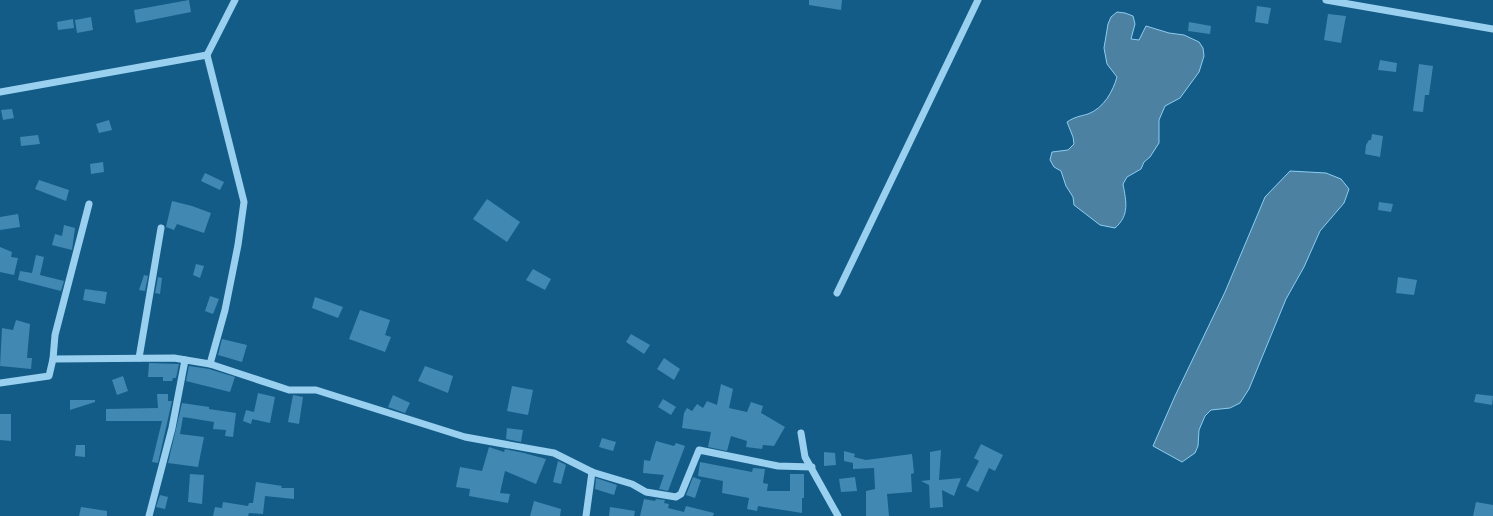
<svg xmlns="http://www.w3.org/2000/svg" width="1493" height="516" font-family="Rubik,sans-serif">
  <rect width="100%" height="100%" fill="#145c88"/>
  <g fill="#4d81a1" stroke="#8ccef2">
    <path d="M1117,12L1125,13L1133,16L1135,24L1131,39L1139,40L1146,26L1169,33L1184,35L1199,42L1203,48L1204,56L1199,72L1180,98L1165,106L1159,120V143L1150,157L1144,162L1141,169L1127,177L1123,184C1126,201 1130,215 1115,228L1100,225L1074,205L1073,197L1066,186L1061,171L1054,167L1050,160L1052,152L1068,150L1074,144L1073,137L1067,122C1074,117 1081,116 1088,114C1104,108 1113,91 1117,77L1107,64L1104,48L1108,24L1111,17Z"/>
    <polygon points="1290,171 1326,173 1341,179 1349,189 1344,203 1320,231 1304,267 1286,299 1249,389 1240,403 1230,408 1211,410 1205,416 1199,430 1198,446 1195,453 1182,462 1153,446 1175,396 1225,292 1265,197"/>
  </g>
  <g fill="#4188b3">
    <polygon points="189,0 191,12 136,23 134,10"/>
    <polygon points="809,0 842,0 841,10 809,5"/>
    <polygon points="1257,6 1271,8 1268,24 1255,22"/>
    <polygon points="1328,14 1346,16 1341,43 1324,40"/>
    <polygon points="91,17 93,30 77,33 75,20"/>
    <polygon points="73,19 74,28 58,30 57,22"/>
    <polygon points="1189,22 1211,26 1210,34 1188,31"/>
    <polygon points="1380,60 1397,63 1396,72 1378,70"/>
    <polygon points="1419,64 1433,66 1429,95 1425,95 1423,112 1413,111"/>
    <polygon points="12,109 14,118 3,120 1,110"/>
    <polygon points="109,120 112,130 99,133 96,124"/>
    <polygon points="1372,134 1383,136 1380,157 1365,154 1366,145 1369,140 1371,140"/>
    <polygon points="38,135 40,144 21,146 20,137"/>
    <polygon points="103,162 104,172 91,174 90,164"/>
    <polygon points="205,173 224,182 220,190 201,181"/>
    <polygon points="39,180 69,190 66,201 35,189"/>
    <polygon points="487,199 520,222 507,242 473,219"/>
    <polygon points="172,201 192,206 211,213 204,233 177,224 174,230 166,227"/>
    <polygon points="1379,202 1393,204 1391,212 1378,210"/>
    <polygon points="18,214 20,227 0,230 0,217"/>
    <polygon points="64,225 75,228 72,250 52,245 55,234 62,236"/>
    <polygon points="0,247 12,252 11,257 18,258 14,275 0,272"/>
    <polygon points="36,255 44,257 40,275 64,281 61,291 18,280 20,271 32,273"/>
    <polygon points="196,264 204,266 200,278 193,275"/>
    <polygon points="533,269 551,279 545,290 526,280"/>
    <polygon points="144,275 148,276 145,291 139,290"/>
    <polygon points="158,277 162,278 160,294 155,293"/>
    <polygon points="1398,277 1417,280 1414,295 1396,293"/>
    <polygon points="85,289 107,292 105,304 83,300"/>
    <polygon points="210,296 219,299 213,314 205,311"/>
    <polygon points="315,297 343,307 338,318 312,308"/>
    <polygon points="360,310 390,320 385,335 391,337 385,352 349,339"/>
    <polygon points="16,320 30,324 27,358 32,358 31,369 0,366 2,328 13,330"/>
    <polygon points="631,334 650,345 644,354 626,342"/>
    <polygon points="222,339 247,345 242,362 218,355"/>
    <polygon points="664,358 680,369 674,380 657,369"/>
    <polygon points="149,363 179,364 176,378 173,378 172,381 163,381 163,377 148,377"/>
    <polygon points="189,366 209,369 235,377 230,392 186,381"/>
    <polygon points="425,366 453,376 448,393 418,381"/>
    <polygon points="123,376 128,391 117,395 112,380"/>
    <polygon points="721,384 733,389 729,408 747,412 751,402 763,406 761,413 785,427 774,446 763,445 762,449 746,447 747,441 731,436 727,451 708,447 711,432 682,428 684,413 687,408 692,411 697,404 703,408 707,401 717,405"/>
    <polygon points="512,386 533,390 528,415 507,411"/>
    <polygon points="258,393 275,397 270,423 252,419 253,416 251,424 243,421 246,410 254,412"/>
    <polygon points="157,394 168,394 168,401 172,401 158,463 152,462 162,421 106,421 106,409 158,408"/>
    <polygon points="1476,394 1493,396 1492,405 1474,402"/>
    <polygon points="293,395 303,397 299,424 288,422"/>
    <polygon points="393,395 410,403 405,413 388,407"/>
    <polygon points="663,399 676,407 671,415 658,407"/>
    <polygon points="70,400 95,400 95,402 70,410"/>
    <polygon points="182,403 209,407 209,409 236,413 233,437 225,436 226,430 213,429 214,422 183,417 180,434 204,437 198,467 168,463"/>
    <polygon points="0,414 11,414 11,441 0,440"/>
    <polygon points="507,428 523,430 521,442 506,439"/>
    <polygon points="602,438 616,442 613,451 599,447"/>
    <polygon points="656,441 674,446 676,443 685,446 668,491 659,489 664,475 643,473 644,460 650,461"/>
    <polygon points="981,444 1003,455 995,471 989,468 978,492 966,486 979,461 974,458"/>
    <polygon points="76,445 85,445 85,457 75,456"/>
    <polygon points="489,447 504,452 505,449 524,453 546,459 536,484 505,471 500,493 510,494 508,503 469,496 470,489 456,487 460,467 482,471"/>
    <polygon points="941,450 939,480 961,478 954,496 942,490 943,507 930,508 929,485 921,481 930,480 930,452"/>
    <polygon points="844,451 855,454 854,457 866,460 912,454 914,473 911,474 912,492 887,494 889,516 866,516 866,491 875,489 874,468 853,469 853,463 844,461"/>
    <polygon points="824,452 835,453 836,465 824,466"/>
    <polygon points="558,461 566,465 561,484 553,482"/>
    <polygon points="700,462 752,472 753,468 765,469 763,483 768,484 767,491 790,491 790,474 804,474 804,498 802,498 802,513 758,506 757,511 747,509 749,498 722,493 723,481 698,476"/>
    <polygon points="190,474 204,475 202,504 188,502"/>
    <polygon points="693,477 701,480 695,498 686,495"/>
    <polygon points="855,477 857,491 841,492 839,479"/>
    <polygon points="596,478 617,485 614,495 595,489"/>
    <polygon points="256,482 282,486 281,488 294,488 294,499 265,496 263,514 249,513 248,516 213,516 215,507 222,508 223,502 248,506 249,503 253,503"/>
    <polygon points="160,495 168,497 165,509 156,507"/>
    <polygon points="644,499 655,501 656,499 665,500 664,503 669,504 668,508 684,512 686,506 714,513 713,516 640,516"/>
    <polygon points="534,501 561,509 560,516 530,516"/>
    <polygon points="1476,502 1493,505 1493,516 1473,516"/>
    <polygon points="81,507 107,511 107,516 79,516"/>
    <polygon points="610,507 635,511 634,516 609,516"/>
  </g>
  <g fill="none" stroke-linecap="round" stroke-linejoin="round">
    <g stroke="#9ad0ef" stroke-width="7">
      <polyline points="1326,0 1493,29"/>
      <polyline points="0,92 207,55"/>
      <polyline points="837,293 978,0"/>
      <polyline points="139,358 161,228"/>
      <polyline points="53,359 55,335 89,204"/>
      <polyline points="210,364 289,390 316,390 465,437 554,453 592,472 632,484 646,492 676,497 681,494 699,450 778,466 812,467"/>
      <polyline points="0,383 49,376 53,359 174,358 210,364 225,310 238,245 244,202 207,55 235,0"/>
      <polyline points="801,433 805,457 838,516"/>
      <polyline points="149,516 172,428 185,360"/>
      <polyline points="586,516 592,472"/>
    </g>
  </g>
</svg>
